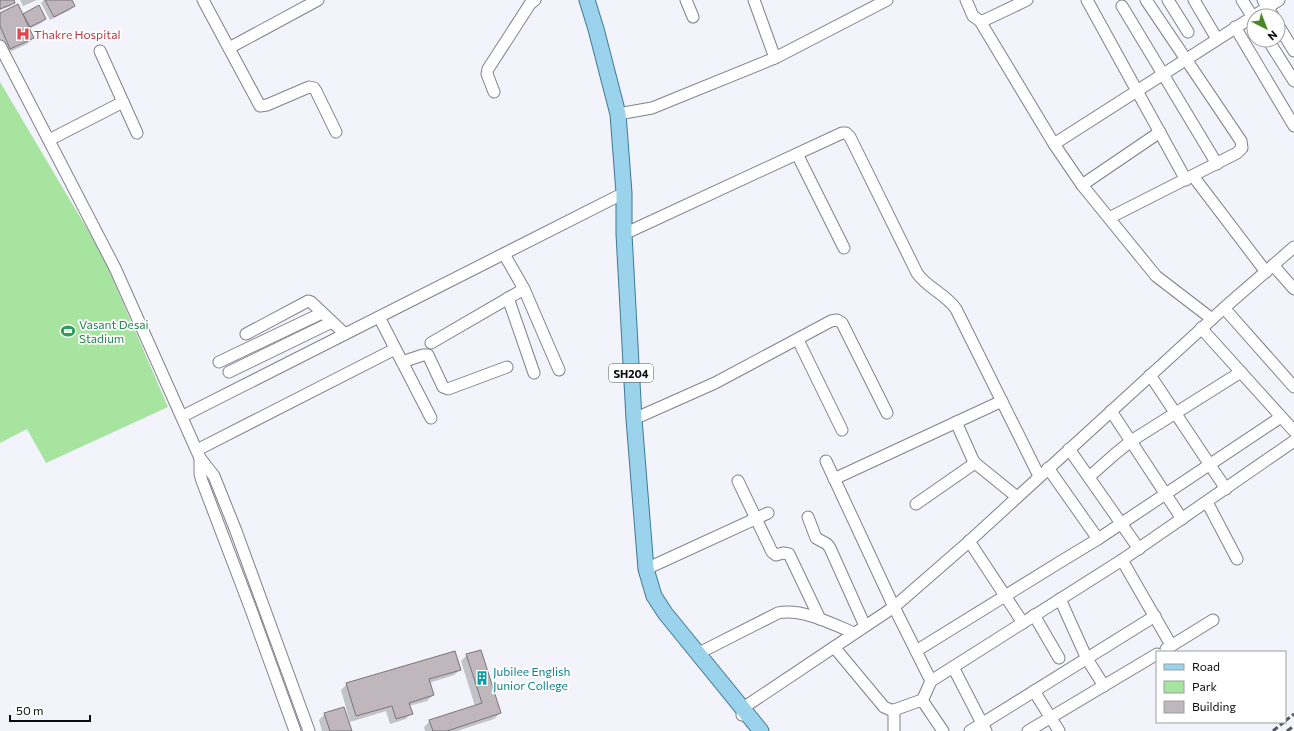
<svg xmlns="http://www.w3.org/2000/svg" width="1294" height="731" font-family="Commissioner,sans-serif">
  <rect width="100%" height="100%" fill="#f3f3fc"/>
  <polygon fill="#a6e49f" points="0,82 102,254 168,407 46,463 27,429 0,443"/>
  <g fill="#0003">
    <polygon points="0,0 13,0 13,2 10,6 0,10"/>
    <polygon points="20,0 37,0 23,6"/>
    <polygon points="44,0 70,0 74,6 70,10 50,20 41,3"/>
    <polygon points="0,14 22,16 24,15 45,19 41,23 29,29 33,38 27,44 5,54 0,44"/>
    <polygon points="467,655 500,713 494,719 457,731 425,731 424,727 430,721 475,706 461,661"/>
    <polygon points="460,670 454,675 429,683 433,695 427,701 409,706 411,713 406,719 390,724 386,711 350,722 341,690 347,684"/>
    <polygon points="325,714 351,731 322,731 319,720"/>
  </g>
  <g fill="#bfb7bc" stroke="#7b7479">
    <polygon points="0,0 14,0 15,3 0,9"/>
    <polygon points="45,0 72,0 75,6 54,17"/>
    <polygon points="18,4 34,38 10,49 0,26 0,13"/>
    <polygon points="39,5 46,19 30,27 23,14"/>
    <polygon points="481,650 501,713 447,731 433,731 429,720 482,703 466,654"/>
    <polygon points="455,651 461,670 429,679 434,695 409,703 413,714 396,719 392,706 356,716 346,683"/>
    <polygon points="344,707 352,731 330,731 324,713"/>
  </g>
  <g fill="none" stroke-linecap="round" stroke-linejoin="round">
    <defs>
      <g id="minor">
        <polyline points="203,0 260,106 267,105 309,87 314,88 316,91 336,132"/>
        <polyline points="686,0 693,17"/>
        <polyline points="754,0 775,58"/>
        <polyline points="966,0 973,16 980,21 985,20 1027,0"/>
        <polyline points="1087,0 1186,180"/>
        <polyline points="1168,0 1188,32"/>
        <polyline points="1194,0 1217,39"/>
        <polyline points="1242,0 1254,19"/>
        <polyline points="1263,0 1273,16"/>
        <polyline points="1122,6 1217,164"/>
        <polyline points="980,21 1054,144 1082,185 1156,276 1212,319"/>
        <polyline points="1278,25 1294,51"/>
        <polyline points="1235,27 1294,126"/>
        <polyline points="1268,40 1294,81"/>
        <polyline points="0,46 115,268 200,458 214,476 236,531 309,731"/>
        <polyline points="229,48 318,0"/>
        <polyline points="100,51 137,133"/>
        <polyline points="494,92 487,74 488,69 530,4 535,0"/>
        <polyline points="618,114 652,108 775,58 887,0"/>
        <polyline points="49,140 123,102"/>
        <polyline points="1054,144 1279,0"/>
        <polyline points="797,154 844,248"/>
        <polyline points="1193,176 1266,272"/>
        <polyline points="1082,185 1160,132"/>
        <polyline points="1109,218 1237,153 1242,148 1241,141 1146,0"/>
        <path d="M624,234L842,133H846L850,137L917,273C927,288 946,294 956,309L1039,476"/>
        <polyline points="504,254 524,289 559,370"/>
        <polyline points="1273,265 1294,289"/>
        <polyline points="508,298 534,373"/>
        <polyline points="1224,308 1294,387"/>
        <polyline points="379,317 431,418"/>
        <polyline points="1201,328 1294,431"/>
        <polyline points="246,334 308,301 311,302 345,334"/>
        <polyline points="798,340 842,430"/>
        <polyline points="431,343 524,289"/>
        <polyline points="219,362 322,313"/>
        <polyline points="402,362 423,355 428,355 443,387 448,389 507,367"/>
        <polyline points="229,372 332,322"/>
        <polyline points="1150,375 1226,489"/>
        <polyline points="1111,411 1182,519"/>
        <polyline points="183,416 624,193"/>
        <polyline points="634,419 715,383 831,321 837,320 842,323 887,413"/>
        <polyline points="956,422 973,460 975,463 1017,497"/>
        <polyline points="1069,449 1139,549"/>
        <polyline points="197,450 395,349"/>
        <polyline points="200,458 200,474 202,481 250,607 295,731"/>
        <polyline points="826,461 894,607 931,681 1122,560 1294,441"/>
        <polyline points="1048,468 1098,539"/>
        <polyline points="1089,477 1115,454 1131,441 1241,372"/>
        <polyline points="834,479 1002,401"/>
        <polyline points="738,481 772,552 776,555 783,553 789,554 820,619"/>
        <polyline points="1207,502 1237,559"/>
        <polyline points="916,504 975,463"/>
        <polyline points="808,517 816,538 827,544 830,548 865,626"/>
        <polyline points="969,541 1023,623"/>
        <polyline points="1122,560 1171,645"/>
        <polyline points="646,569 768,513"/>
        <polyline points="1060,599 1087,659 1104,686"/>
        <polyline points="1034,615 1059,658"/>
        <polyline points="834,647 884,707 891,710 894,710 919,701 924,703 943,731"/>
        <polyline points="1166,649 1213,620"/>
        <polyline points="916,651 1060,562 1098,539 1281,417"/>
        <path d="M699,653L778,613C802,608 833,624 854,633"/>
        <polyline points="953,667 986,731"/>
        <polyline points="1034,691 1059,731"/>
        <polyline points="922,701 931,681"/>
        <polyline points="742,715 743,708 894,607 964,546 1224,308 1294,247"/>
        <polyline points="894,731 894,710"/>
        <polyline points="970,731 1155,616"/>
        <polyline points="1028,731 1157,654"/>
      </g>
      <polyline id="major" points="587,0 596,29 618,114 624,193 624,234 634,419 646,569 654,596 665,613 761,731"/>
    </defs>
    <use href="#minor" stroke="#818289" stroke-width="13"/>
    <use href="#major" stroke="#3f7a96" stroke-width="17"/>
    <use href="#minor" stroke="#fff" stroke-width="11"/>
    <use href="#major" stroke="#9cd3ec" stroke-width="15"/>
    <g stroke="#55565a" stroke-width="3" stroke-dasharray="6 3" stroke-linecap="butt">
      <polyline points="1285,721 1294,714"/>
      <polyline points="1273,731 1284,722"/>
      <polyline points="1287,731 1294,726"/>
    </g>
  </g>
  <defs>
    <symbol id="hospital-bare" viewBox="-9 -9 18 18"><path d="M-5-5h3v3.5h4V-5h3V5h-3V1.5h-4V5h-3Z" fill="#e0444e" stroke="#fff" stroke-width="2.5" paint-order="stroke"/></symbol>
    <symbol id="stadium-bare" viewBox="-9 -9 18 18"><path d="M0-5a6.5 5 0 1 0 0 10a6.5 5 0 1 0 0-10ZM-3.5-1.8h7v3.6h-7Z" fill="#2e9e5b" stroke="#fff" stroke-width="2.5" paint-order="stroke"/></symbol>
    <symbol id="building-bare" viewBox="-9 -9 18 18"><path d="M-4-6H4V6H1V3H-1V6H-4ZM-2.5-4.3h1.7v1.8h-1.7ZM.8-4.3h1.7v1.8H.8ZM-2.5-1h1.7V.8h-1.7ZM.8-1h1.7V.8H.8Z" fill="#0f9aa8" stroke="#fff" stroke-width="2.5" paint-order="stroke"/></symbol>
  </defs>
  <g fill-rule="evenodd">
    <use href="#hospital-bare" x="13" y="24" width="20" height="20"/>
    <use href="#stadium-bare" x="58" y="321" width="20" height="20"/>
    <use href="#building-bare" x="472" y="668" width="20" height="20"/>
  </g>
  <g text-anchor="middle" dominant-baseline="central" stroke-width="3.5" stroke-linejoin="round" paint-order="stroke">
    <rect fill="#fff" stroke="#555657" stroke-width="1" x="609" y="364" width="44" height="18" rx="3"/>
    <g font-size="11" font-weight="bold" fill="#0c0d0f">
      <text x="631" y="373">SH204</text>
    </g>
    <g font-size="12" fill="#be3a42" stroke="#fff" text-anchor="start">
      <text x="34" y="34">Thakre Hospital</text>
    </g>
    <g font-size="12" fill="#27864d" stroke="#fff" text-anchor="start">
      <text x="79" y="324">Vasant Desai<tspan x="79" dy="14">Stadium</tspan></text>
    </g>
    <g font-size="12" fill="#0d838f" stroke="#fff" text-anchor="start">
      <text x="493" y="671">Jubilee English<tspan x="493" dy="14">Junior College</tspan></text>
    </g>
  </g>
  <rect x="1156" y="651" width="130" height="72" fill="#ffffff" stroke="#9e9e9f"/>
  <rect x="1164" y="664" width="20" height="6" fill="#9cd3ec" stroke="#9e9e9f"/>
  <text x="1192" y="671" font-size="12" fill="#0c0d0f">Road</text>
  <rect x="1164" y="681" width="20" height="12" fill="#a6e49f" stroke="#9e9e9f"/>
  <text x="1192" y="691" font-size="12" fill="#0c0d0f">Park</text>
  <rect x="1164" y="701" width="20" height="12" fill="#bfb7bc" stroke="#9e9e9f"/>
  <text x="1192" y="711" font-size="12" fill="#0c0d0f">Building</text>
  <g transform="translate(1266 28) rotate(138)"><circle r="19" fill="#ffffff" stroke="#9e9e9f"/>
  <path d="M0-3L7 15L0 10L-7 15Z" fill="#488829"/>
  <text y="-6" font-size="11" font-weight="bold" text-anchor="middle" fill="#0c0d0f">N</text>
  </g>
  <path d="M10 715v6h80v-6" fill="none" stroke="#0c0d0f" stroke-width="2"/>
  <text x="16" y="715" font-size="12" fill="#0c0d0f" stroke="#ffffff" stroke-width="3" paint-order="stroke">50 m</text>
</svg>
